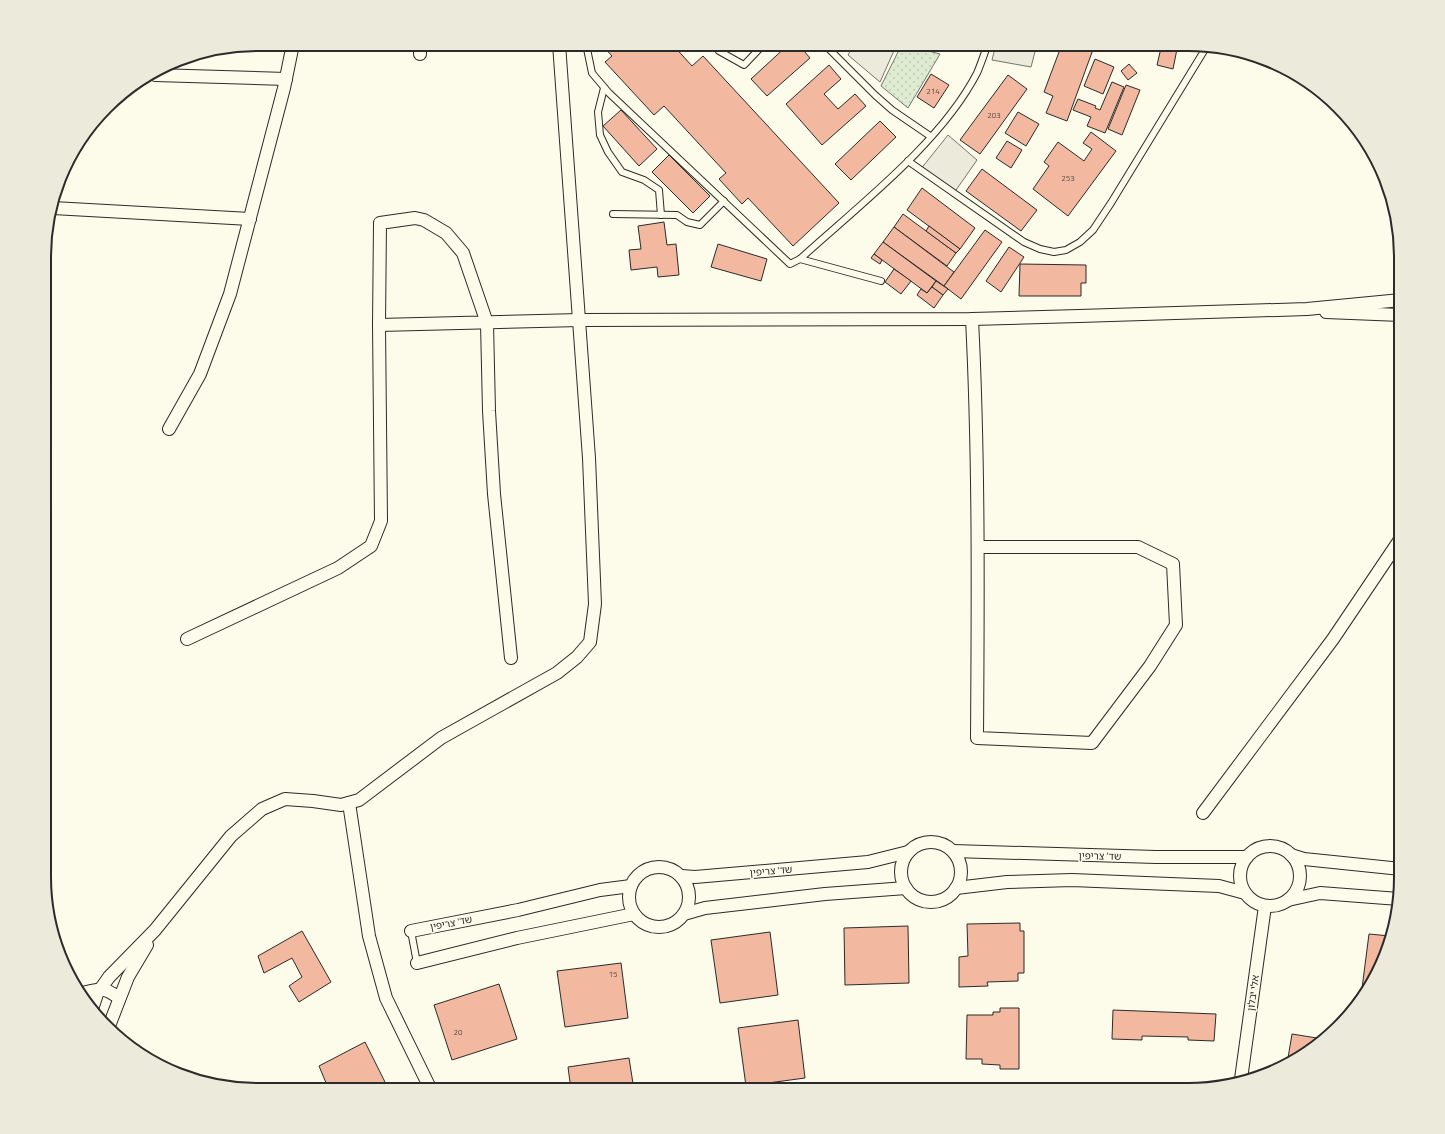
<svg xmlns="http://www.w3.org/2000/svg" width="1445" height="1134" font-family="'Titillium Web','Noto Sans Hebrew',sans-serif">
  <defs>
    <pattern id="park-dots" width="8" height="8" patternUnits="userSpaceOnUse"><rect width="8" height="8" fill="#deebd1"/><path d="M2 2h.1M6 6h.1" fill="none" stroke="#bfcab4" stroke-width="1.8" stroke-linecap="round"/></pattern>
  </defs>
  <rect width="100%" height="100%" fill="#fdfbea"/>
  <polygon fill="url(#park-dots)" stroke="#74746e" points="902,44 940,54 908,108 881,86"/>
  <g fill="#eceadb" stroke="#74746e">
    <polygon points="854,44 897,44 880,82 848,55"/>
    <polygon points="996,44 1037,44 1031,67 992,60"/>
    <polygon points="948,135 977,160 954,193 920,170"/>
  </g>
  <g fill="#f2b8a0" stroke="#2b2b2b">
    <polygon points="601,44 672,44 692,66 703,56 839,203 793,246 748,198 742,204 719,179 726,173 664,106 654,115 605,62 612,56"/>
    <polygon points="789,44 798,44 810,58 767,96 751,79"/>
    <polygon points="921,44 946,44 945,49"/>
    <polygon points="1062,44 1095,44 1067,121 1046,113 1053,96 1044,92"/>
    <polygon points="1127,44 1147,44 1146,49"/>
    <polygon points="1155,44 1178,44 1173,69 1157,65 1161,48 1157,47"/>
    <polygon points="1095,59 1114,67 1103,94 1084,86"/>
    <polygon points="1129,64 1137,73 1128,80 1121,71"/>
    <polygon points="829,65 841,79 824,94 838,109 855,94 866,106 822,145 786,104"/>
    <polygon points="931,74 949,85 934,108 917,97"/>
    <polygon points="1008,75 1027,89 980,154 960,140"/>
    <polygon points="1112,82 1124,87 1105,133 1087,126 1091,117 1073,110 1078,99 1096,106 1095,108 1100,110"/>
    <polygon points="1126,85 1140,90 1122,135 1108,129"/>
    <polygon points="621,110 657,149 639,166 603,126"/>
    <polygon points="1018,112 1039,124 1026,146 1005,133"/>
    <polygon points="880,121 896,137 851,180 835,164"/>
    <polygon points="1091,132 1116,151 1068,216 1033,189 1049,166 1044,162 1058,142 1084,161 1092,149 1083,143"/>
    <polygon points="1007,141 1022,150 1011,168 996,158"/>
    <polygon points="669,155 710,196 693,213 652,172"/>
    <polygon points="982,169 1037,210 1021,231 966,191"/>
    <polygon points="922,188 975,228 960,249 907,210"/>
    <polygon points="903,214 956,253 947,266 894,227"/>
    <polygon points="664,222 667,245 676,244 679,275 658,277 657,267 631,270 629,250 641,249 638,226"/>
    <polygon points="929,226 960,249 956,253 926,231"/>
    <polygon points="894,227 954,272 944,286 883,242"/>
    <polygon points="985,230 1002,242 961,299 944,286"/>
    <polygon points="883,242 936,281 927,293 874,254"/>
    <polygon points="718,244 767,259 761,281 711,267"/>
    <polygon points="1009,247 1024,257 1001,292 986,281"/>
    <polygon points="874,254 882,260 880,264 871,258"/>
    <polygon points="1020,264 1086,265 1086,283 1081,283 1081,296 1019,296"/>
    <polygon points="894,269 911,281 901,294 885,282"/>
    <polygon points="936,281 948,289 943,295 932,287"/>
    <polygon points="932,287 943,295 934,308 917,295 921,289 927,293"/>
    <polygon points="1020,923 1020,931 1024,931 1024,973 1018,973 1018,981 987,982 988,986 959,987 959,957 968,956 967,924"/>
    <polygon points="908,926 909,983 845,985 844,928"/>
    <polygon points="302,931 331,982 299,1002 289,986 302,977 292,958 264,973 258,956"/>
    <polygon points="770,932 778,995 720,1003 711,940"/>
    <polygon points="1369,934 1390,936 1385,958 1361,996"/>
    <polygon points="621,963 628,1018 565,1027 557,971"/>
    <polygon points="499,984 517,1039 452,1060 434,1005"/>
    <polygon points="1000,1008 1019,1008 1019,1069 1000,1069 1000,1065 982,1064 982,1059 966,1059 967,1015 993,1015 993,1012 1000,1012"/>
    <polygon points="1113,1010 1216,1014 1214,1041 1188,1040 1188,1037 1142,1036 1142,1040 1112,1039"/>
    <polygon points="798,1020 805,1078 746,1086 738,1028"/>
    <polygon points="1292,1034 1323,1039 1306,1054 1287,1064"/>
    <polygon points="365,1042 389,1090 329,1090 319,1066"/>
    <polygon points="629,1058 634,1090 571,1090 568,1067"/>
    <polygon points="1000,1085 1018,1085 1018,1090 982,1090 1000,1089"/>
  </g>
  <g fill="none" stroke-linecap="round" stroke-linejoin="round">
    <defs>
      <g id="service">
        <path d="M586,44L592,73L609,93L790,264L800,259C858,206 941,143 977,73C981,64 984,54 988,44"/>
        <polyline points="824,44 875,95 892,110 930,136"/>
        <polyline points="1015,44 1037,47 1045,44"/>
        <polyline points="719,51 744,65 764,44"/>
        <polyline points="604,88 598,112 600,135 608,152 622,172 644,180 659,190 661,215"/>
        <polyline points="908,161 1024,242 1040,249 1054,252 1066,250 1080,242 1093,230 1111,203 1207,46"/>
        <polyline points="613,214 677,215 687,222 700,225 724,201"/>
        <polyline points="800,259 881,281"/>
        <polyline points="411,931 417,963"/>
      </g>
      <g id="minor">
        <polyline points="420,44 420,54"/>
        <polyline points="155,75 286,79"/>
        <polyline points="53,208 250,219"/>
        <polyline points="1326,312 1401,315"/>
        <path d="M972,319C979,458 978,598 977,738L1092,743L1150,666L1176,625L1173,564L1138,547H979"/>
        <polyline points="169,429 200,374 230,294 284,88 293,44"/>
        <polyline points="187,639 338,568 371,546 381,521 379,325"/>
        <polyline points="511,658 494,494 489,411 487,323 463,253 446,233 424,220 415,218 380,223 379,325 580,320 972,319 1079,316 1307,309 1401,300"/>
        <polyline points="349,803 369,936 386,998 431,1090"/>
        <polyline points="1203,813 1333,639 1401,538"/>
        <circle cx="931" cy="872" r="30"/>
        <circle cx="1270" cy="876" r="30"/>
        <polyline points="953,851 1156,857 1247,857"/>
        <polyline points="1291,855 1304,859 1401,869"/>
        <circle cx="659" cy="897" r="30"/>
        <polyline points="681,876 695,877 868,862 908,852"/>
        <polyline points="956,888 1007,882 1072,880 1219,886 1245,893"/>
        <polyline points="1288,900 1320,893 1399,899"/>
        <polyline points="684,914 705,908 825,894 906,888"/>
        <polyline points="411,931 518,910 600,890 631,886"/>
        <polyline points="417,963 517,938 634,914"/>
        <path d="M83,993C101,988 104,987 119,998"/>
        <polyline points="93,1006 97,994 109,977 155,930 231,836 262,809 285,799 313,801 341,805 359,800 441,738 557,673 577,657 590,642 595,604 589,458 559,44"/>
        <polyline points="109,1026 128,977 147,945"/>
        <polyline points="1241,1079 1265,906"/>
      </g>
    </defs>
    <use href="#service" stroke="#2b2b2b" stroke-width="8"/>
    <use href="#minor" stroke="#2b2b2b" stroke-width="14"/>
    <use href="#service" stroke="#fdfbea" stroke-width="6"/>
    <use href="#minor" stroke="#fdfbea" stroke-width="12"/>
  </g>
  <g text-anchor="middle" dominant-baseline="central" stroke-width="3" stroke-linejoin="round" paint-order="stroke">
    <g font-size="8" fill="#5d4e48">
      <text x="933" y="91">214</text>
      <text x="994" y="115">203</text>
      <text x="1068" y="178">253</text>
      <text x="613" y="974">15</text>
      <text x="458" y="1032">20</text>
    </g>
    <g font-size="10" fill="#2b2b2b" stroke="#fdfbea">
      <text transform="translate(1100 856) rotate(1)">שד' צריפין</text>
      <text transform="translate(771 871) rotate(-5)">שד' צריפין</text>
      <text transform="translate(451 923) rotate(-11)">שד' צריפין</text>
      <text transform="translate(1253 993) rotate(-82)">אלי יבלון</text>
    </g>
  </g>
  <path d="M0 0H1445V1134H0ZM257 51H1188A206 206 0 0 1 1394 257V877A206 206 0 0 1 1188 1083H257A206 206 0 0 1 51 877V257A206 206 0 0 1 257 51Z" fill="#eceadb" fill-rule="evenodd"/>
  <path fill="none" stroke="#2b2b2b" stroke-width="2" d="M257 51H1188A206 206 0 0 1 1394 257V877A206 206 0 0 1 1188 1083H257A206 206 0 0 1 51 877V257A206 206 0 0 1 257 51Z"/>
</svg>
